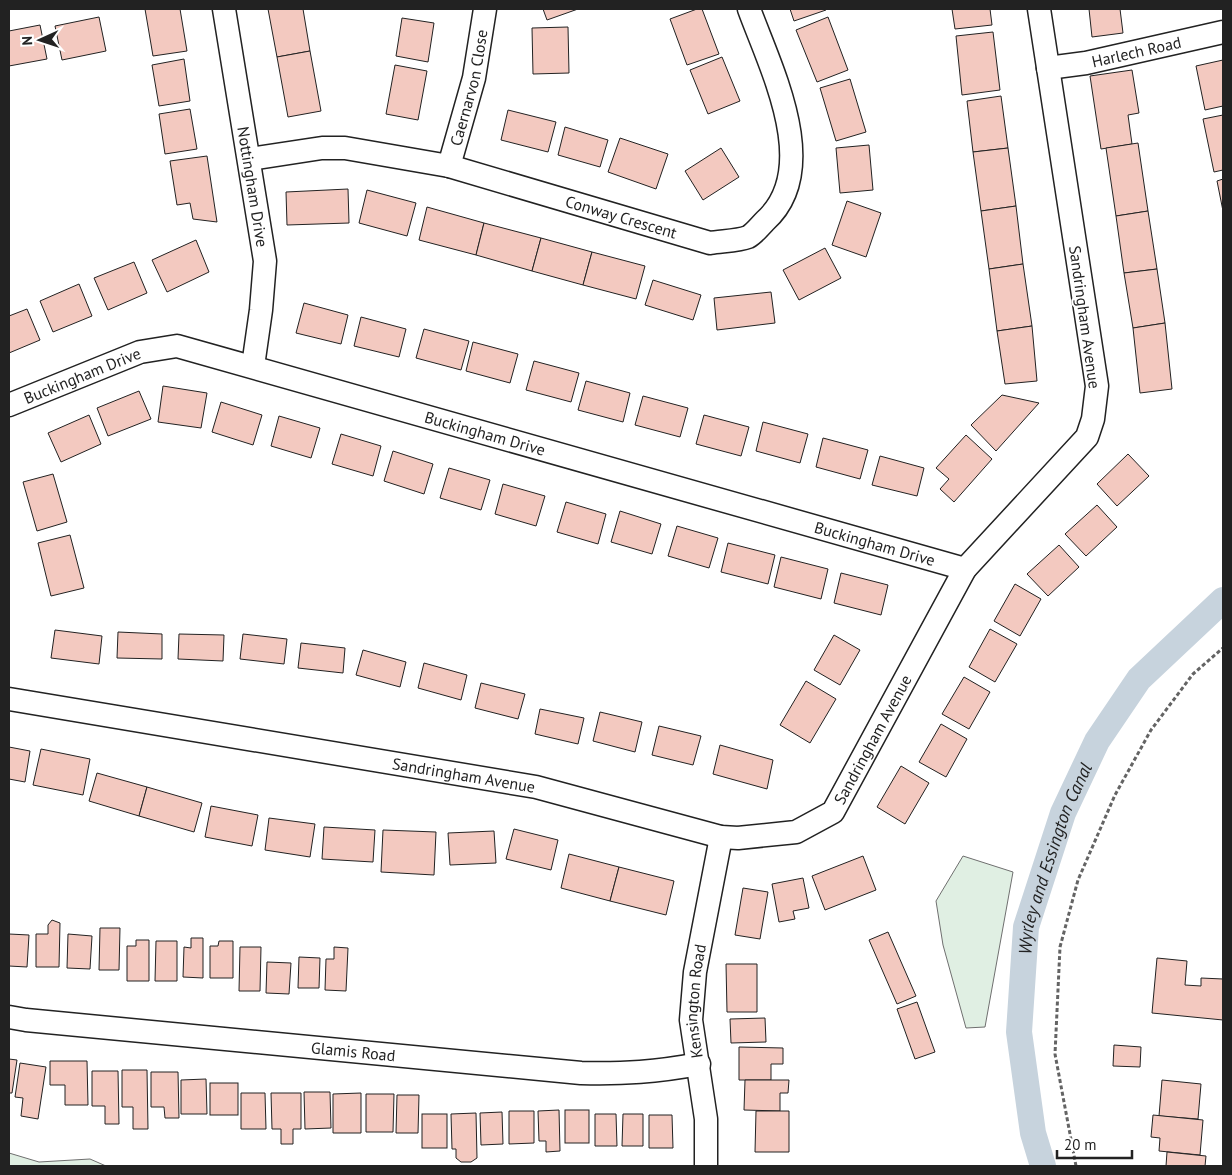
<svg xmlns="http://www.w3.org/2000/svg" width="1232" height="1175" font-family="'PT Sans',sans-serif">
  <rect width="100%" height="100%" fill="#fff"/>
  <g fill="#e0efe3" stroke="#6f6f6f">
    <polygon points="963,856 1013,872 985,1027 966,1028 943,945 936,901"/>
    <polygon points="9,1153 39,1162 90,1159 106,1166 9,1166"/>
  </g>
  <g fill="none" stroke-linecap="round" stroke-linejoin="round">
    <path stroke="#c7d3dd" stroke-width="26" id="s1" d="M1043,1166L1033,1133L1019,1032L1026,927L1063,813L1097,741L1139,679L1223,600"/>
  </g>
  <g fill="#f3c9c0" stroke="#222">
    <polygon points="145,9 180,9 187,51 153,56"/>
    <polygon points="268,9 303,9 310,51 277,57"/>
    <polygon points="543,9 578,9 547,20"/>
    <polygon points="697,9 702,9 719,54 687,65 670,19"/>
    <polygon points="790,9 826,9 826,10 794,21"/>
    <polygon points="952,9 990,9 992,25 955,29"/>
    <polygon points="1089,9 1120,9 1123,33 1092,37"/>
    <polygon points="99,17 106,51 62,60 55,26"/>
    <polygon points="828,17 848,70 817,82 796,30"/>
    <polygon points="402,18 434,23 428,62 396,56"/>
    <polygon points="40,25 47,59 9,66 9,31"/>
    <polygon points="568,27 569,73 533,74 532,28"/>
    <polygon points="993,32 1000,90 962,95 956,36"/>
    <polygon points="310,51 321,111 288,117 277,57"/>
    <polygon points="722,57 740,101 708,114 690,70"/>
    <polygon points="184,59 190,101 159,106 152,65"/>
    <polygon points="1223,60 1223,106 1205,110 1196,66"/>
    <polygon points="395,65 427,71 418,120 386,114"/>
    <polygon points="1132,70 1139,113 1128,115 1132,144 1101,149 1090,76"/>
    <polygon points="850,79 866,132 836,141 820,88"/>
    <polygon points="1001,96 1008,148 973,152 967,101"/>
    <polygon points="190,109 197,149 165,154 159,114"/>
    <polygon points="508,110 556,122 548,152 501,140"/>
    <polygon points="1223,115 1223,170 1214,172 1203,119"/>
    <polygon points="565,127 608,140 600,167 558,155"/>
    <polygon points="620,138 668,154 656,189 608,172"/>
    <polygon points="1138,143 1148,211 1116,216 1106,148"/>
    <polygon points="869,145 873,190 840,193 836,148"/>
    <polygon points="721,148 739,177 703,200 685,171"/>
    <polygon points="1008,148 1016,206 981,211 973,152"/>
    <polygon points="207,156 217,222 193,219 190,203 177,205 170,161"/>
    <polygon points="1223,179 1223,211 1217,181"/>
    <polygon points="348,189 349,223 287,225 286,192"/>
    <polygon points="367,190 416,203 407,236 359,223"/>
    <polygon points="847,201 881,213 866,257 832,245"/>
    <polygon points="1016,206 1023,264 989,269 981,211"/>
    <polygon points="427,207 484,223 476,255 419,240"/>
    <polygon points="1148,211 1157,269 1124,273 1116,216"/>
    <polygon points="484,223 541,238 532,271 476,255"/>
    <polygon points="541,238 592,252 583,285 532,271"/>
    <polygon points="196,240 209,272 167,292 152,260"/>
    <polygon points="825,248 841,278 799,300 783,270"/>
    <polygon points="592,252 645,266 636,299 583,285"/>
    <polygon points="134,262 147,293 108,310 94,278"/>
    <polygon points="1023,264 1032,326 997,331 989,269"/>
    <polygon points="1157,269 1165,323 1133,328 1124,273"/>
    <polygon points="653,280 701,295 693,320 645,305"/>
    <polygon points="79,284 92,316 53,332 40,301"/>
    <polygon points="771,292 775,323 717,330 714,298"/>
    <polygon points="304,303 348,315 341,344 296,333"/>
    <polygon points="27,309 40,340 9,353 9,316"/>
    <polygon points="361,317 406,329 399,357 354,346"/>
    <polygon points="1165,323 1172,389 1140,393 1133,328"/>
    <polygon points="1032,326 1037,381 1005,384 997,331"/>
    <polygon points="424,329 469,341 461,370 416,358"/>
    <polygon points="473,342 518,354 510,383 466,371"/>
    <polygon points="534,361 579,373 571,402 526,390"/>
    <polygon points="586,381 630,393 623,422 578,410"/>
    <polygon points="163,386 207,393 201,428 158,422"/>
    <polygon points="139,391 151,419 108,436 97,408"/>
    <polygon points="1002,395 1039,403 996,451 971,425"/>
    <polygon points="643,396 688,408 680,437 635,425"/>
    <polygon points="221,402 262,415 253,445 212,432"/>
    <polygon points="89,415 101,444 61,462 48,433"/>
    <polygon points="704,415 749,427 741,456 696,444"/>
    <polygon points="279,416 320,428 311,458 271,446"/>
    <polygon points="763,422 808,434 800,463 756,451"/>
    <polygon points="341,434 381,446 373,476 332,464"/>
    <polygon points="966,435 992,459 954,502 940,489 949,479 936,468"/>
    <polygon points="823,438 868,450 860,479 816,467"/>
    <polygon points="393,451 433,464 424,494 384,481"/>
    <polygon points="1128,454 1149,476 1117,506 1097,484"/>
    <polygon points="880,456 924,468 917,496 872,485"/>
    <polygon points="449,468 490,480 481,510 440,498"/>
    <polygon points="53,474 67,522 37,531 23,482"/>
    <polygon points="503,484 545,496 536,526 495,514"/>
    <polygon points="566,502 606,514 598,544 557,532"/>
    <polygon points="1097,505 1117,527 1086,556 1065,534"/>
    <polygon points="620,511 661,524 652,554 611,542"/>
    <polygon points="677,526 718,538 709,568 668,556"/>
    <polygon points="70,535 84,588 51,596 38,543"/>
    <polygon points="728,543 775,555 768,584 721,572"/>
    <polygon points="1059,545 1079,567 1048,596 1027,574"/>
    <polygon points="781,557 828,569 821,599 774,587"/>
    <polygon points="841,573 888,585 881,615 834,603"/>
    <polygon points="1015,584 1041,599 1020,636 994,621"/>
    <polygon points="990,629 1017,644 995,682 969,667"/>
    <polygon points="55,630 102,636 99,664 51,658"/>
    <polygon points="118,632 162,634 162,659 117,658"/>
    <polygon points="179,634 224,635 223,661 178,659"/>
    <polygon points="243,634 287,639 284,664 240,659"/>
    <polygon points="834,635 860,650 840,685 814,670"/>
    <polygon points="301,643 345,648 343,673 298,668"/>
    <polygon points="363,650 406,662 400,687 356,675"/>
    <polygon points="424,663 467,675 461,700 418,688"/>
    <polygon points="964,677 990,692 969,729 942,714"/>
    <polygon points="806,681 836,699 810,743 780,725"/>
    <polygon points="481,683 525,694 518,719 475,708"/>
    <polygon points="540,709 584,718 578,744 535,734"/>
    <polygon points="600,712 642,722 635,752 593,741"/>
    <polygon points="941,724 967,739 946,777 919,762"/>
    <polygon points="659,726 701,736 693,765 652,755"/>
    <polygon points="720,745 773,760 767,789 713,774"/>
    <polygon points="9,747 30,751 25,782 9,779"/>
    <polygon points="41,749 90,759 83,795 33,785"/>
    <polygon points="901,766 929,783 905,824 877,807"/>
    <polygon points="97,773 147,787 139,816 89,801"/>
    <polygon points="147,787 202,803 194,832 139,816"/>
    <polygon points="211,806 258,815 252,846 205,837"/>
    <polygon points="269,818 315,824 310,857 265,850"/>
    <polygon points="324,827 375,830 373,862 322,859"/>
    <polygon points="514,829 558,840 551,870 506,859"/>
    <polygon points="383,830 436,832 434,875 381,872"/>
    <polygon points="494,831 496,863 450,865 448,833"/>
    <polygon points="569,854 619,867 610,901 561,888"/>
    <polygon points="863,856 876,890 825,910 812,876"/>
    <polygon points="619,867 674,881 666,915 610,901"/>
    <polygon points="803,878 809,908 793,911 795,919 779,922 772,884"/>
    <polygon points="743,888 768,892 760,939 735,935"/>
    <polygon points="52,920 60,923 59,967 36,967 36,934 48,934 48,925"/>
    <polygon points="100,928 120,928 119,970 99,970"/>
    <polygon points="888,932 916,996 897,1004 869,940"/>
    <polygon points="9,934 29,935 27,967 9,966"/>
    <polygon points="68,934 92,936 90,969 67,968"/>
    <polygon points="191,938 203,938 203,978 183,977 184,947 191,948"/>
    <polygon points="136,940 149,940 149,981 127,981 127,946 136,946"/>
    <polygon points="156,941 177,941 177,981 155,981"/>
    <polygon points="219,941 233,941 233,978 210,978 210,946 218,946"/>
    <polygon points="240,947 261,947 260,991 239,991"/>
    <polygon points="334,947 348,948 346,991 325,990 326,959 334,959"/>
    <polygon points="299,957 320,958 319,988 298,988"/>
    <polygon points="1157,958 1187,961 1185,985 1201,986 1201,978 1223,979 1223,1020 1152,1013"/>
    <polygon points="267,962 291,963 289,994 266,993"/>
    <polygon points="726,964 757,964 757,1012 727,1012"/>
    <polygon points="917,1002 935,1052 915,1059 897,1009"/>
    <polygon points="765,1018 766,1042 731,1043 730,1019"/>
    <polygon points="1114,1045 1141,1047 1140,1067 1113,1066"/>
    <polygon points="739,1047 783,1048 783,1064 771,1064 771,1080 739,1080"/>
    <polygon points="9,1059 17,1060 12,1093 9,1093"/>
    <polygon points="50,1061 87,1061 88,1105 65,1105 65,1085 50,1085"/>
    <polygon points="20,1063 46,1067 38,1119 21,1116 23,1098 15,1097"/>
    <polygon points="122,1070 147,1070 148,1129 133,1129 133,1107 122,1107"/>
    <polygon points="92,1071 118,1071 119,1124 105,1124 105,1106 92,1106"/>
    <polygon points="151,1072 178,1072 179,1118 165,1118 164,1107 151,1107"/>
    <polygon points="206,1079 207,1114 181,1114 181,1080"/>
    <polygon points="745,1080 789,1080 788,1093 780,1093 780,1111 744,1110"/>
    <polygon points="1162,1080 1201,1084 1198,1119 1159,1116"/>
    <rect x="210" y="1083" width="28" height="32"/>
    <polygon points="304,1092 330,1092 331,1128 305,1129"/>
    <polygon points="241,1093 265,1093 266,1129 241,1129"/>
    <polygon points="271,1093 301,1093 301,1129 293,1129 293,1144 281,1144 281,1129 272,1129"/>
    <polygon points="361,1093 361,1133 333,1133 333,1094"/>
    <polygon points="366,1094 394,1094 393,1132 366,1132"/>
    <polygon points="397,1095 419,1095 418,1133 396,1133"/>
    <polygon points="559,1110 560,1151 546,1152 546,1141 539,1141 538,1111"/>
    <rect x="565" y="1110" width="24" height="33"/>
    <polygon points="509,1111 534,1111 534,1143 509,1144"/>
    <polygon points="756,1111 789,1111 789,1152 755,1152"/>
    <polygon points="502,1112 503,1144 481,1145 480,1113"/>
    <polygon points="476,1113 477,1158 471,1162 461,1162 456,1158 456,1149 452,1149 451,1114"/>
    <rect x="422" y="1114" width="25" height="34"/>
    <polygon points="595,1114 616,1114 617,1146 595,1146"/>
    <polygon points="623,1114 643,1114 643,1146 622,1146"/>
    <polygon points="649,1115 672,1115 673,1148 649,1148"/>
    <polygon points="1153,1115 1203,1120 1200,1155 1159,1151 1160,1138 1151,1137"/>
    <polygon points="1167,1152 1206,1156 1205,1166 1166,1166"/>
  </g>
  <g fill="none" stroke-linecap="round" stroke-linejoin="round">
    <defs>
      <g id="minor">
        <path id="s2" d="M224,9L265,261L261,310L253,366"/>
        <path id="s3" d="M1048,68L1086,63L1223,32"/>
        <path id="s4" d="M250,159L322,148H345L449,166L710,243C721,241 738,241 748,237C754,234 760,226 765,221C823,169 770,67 749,9"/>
        <path id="s5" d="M449,166L474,78L485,9"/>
        <path id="s6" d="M9,405L140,352L177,346L965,569"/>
        <path id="s7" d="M9,699L536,787L721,837L738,838L796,832L833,812L965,569L1087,437L1093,419L1097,386L1039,9"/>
        <path id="s8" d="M9,1017L26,1020L581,1073C624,1074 656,1072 699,1064"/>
        <path id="s9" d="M706,1166V1119L691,1020L695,972L721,837"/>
      </g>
    </defs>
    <use href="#minor" stroke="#222" stroke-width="25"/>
    <polyline stroke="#646464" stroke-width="3" stroke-dasharray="4 2.5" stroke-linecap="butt" points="1076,1166 1055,1054 1060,947 1078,880 1115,795 1151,730 1193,674 1223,648"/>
    <use href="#minor" stroke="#fff" stroke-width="22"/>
  </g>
  <g text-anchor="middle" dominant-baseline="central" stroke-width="4" stroke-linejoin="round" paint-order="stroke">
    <g font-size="16" fill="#222" stroke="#fff">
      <text stroke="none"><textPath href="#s3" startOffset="90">Harlech Road</textPath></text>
      <text stroke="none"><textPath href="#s5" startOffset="81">Caernarvon Close</textPath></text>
      <text stroke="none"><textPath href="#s2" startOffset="180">Nottingham Drive</textPath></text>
      <text stroke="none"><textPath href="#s4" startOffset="381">Conway Crescent</textPath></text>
      <text transform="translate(1085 317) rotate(82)">Sandringham Avenue</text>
      <text stroke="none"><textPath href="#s6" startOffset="79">Buckingham Drive</textPath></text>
      <text stroke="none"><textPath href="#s6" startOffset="499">Buckingham Drive</textPath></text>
      <text stroke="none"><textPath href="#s6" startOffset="904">Buckingham Drive</textPath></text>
      <text stroke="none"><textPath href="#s7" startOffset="926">Sandringham Avenue</textPath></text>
      <text stroke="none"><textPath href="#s7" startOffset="461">Sandringham Avenue</textPath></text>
      <text stroke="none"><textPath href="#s9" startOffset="166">Kensington Road</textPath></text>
      <text stroke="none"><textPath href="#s8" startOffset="346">Glamis Road</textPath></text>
    </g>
    <g font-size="18" font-style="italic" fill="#222" stroke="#fff">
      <text stroke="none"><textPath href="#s1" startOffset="315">Wyrley and Essington Canal</textPath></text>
    </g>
  </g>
  <rect width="1232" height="1175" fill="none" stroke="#222222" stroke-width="20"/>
  <g transform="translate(40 40) rotate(267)" stroke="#ffffff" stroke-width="4" paint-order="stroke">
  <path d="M0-4L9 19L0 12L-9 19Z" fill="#222222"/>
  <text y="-8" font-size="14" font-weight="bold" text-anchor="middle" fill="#222222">N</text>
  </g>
  <path d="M1057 1150v8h75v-8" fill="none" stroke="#222222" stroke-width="2.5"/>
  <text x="1064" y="1150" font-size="15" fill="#222222" stroke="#ffffff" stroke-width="4" paint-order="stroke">20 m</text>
</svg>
